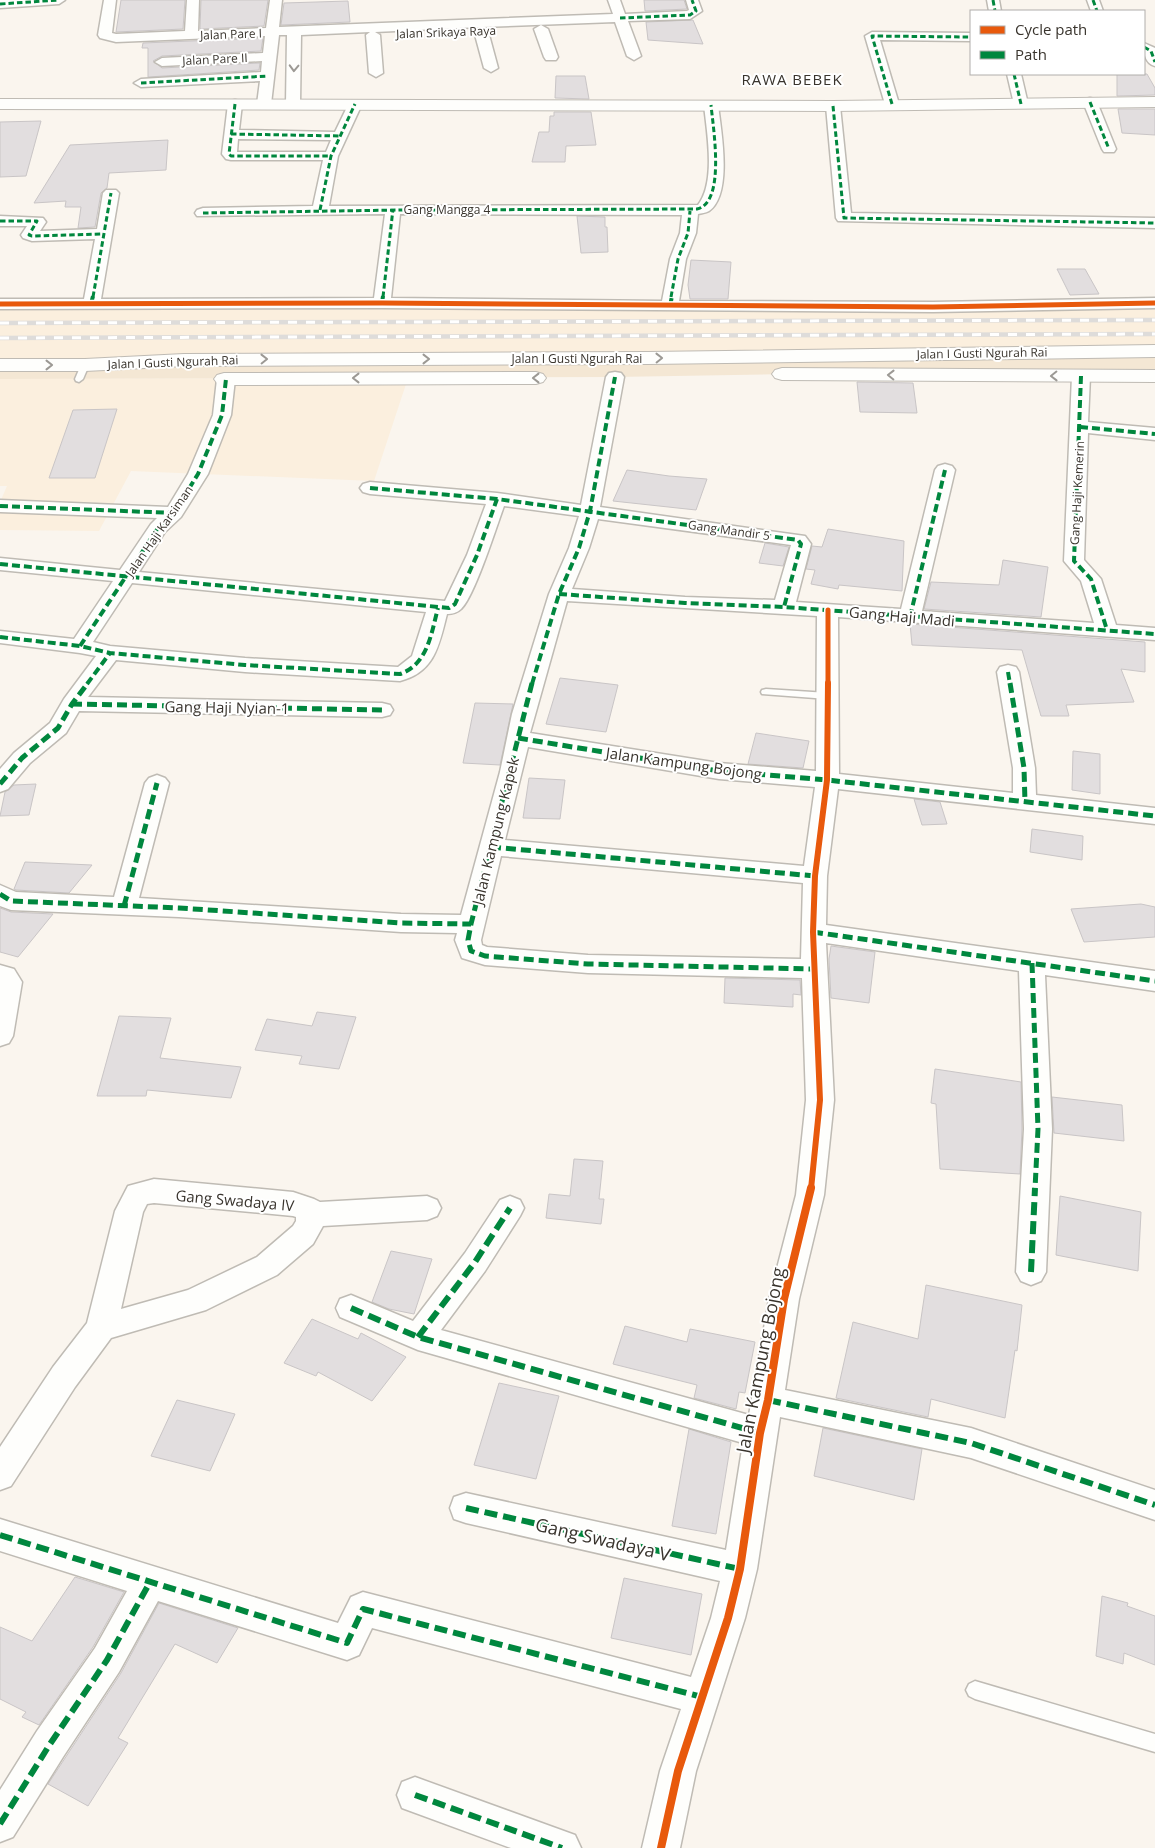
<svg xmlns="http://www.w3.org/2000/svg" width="1155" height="1848" font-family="'Open Sans',sans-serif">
  <rect width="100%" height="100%" fill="#faf5ee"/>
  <g fill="#fbefde">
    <polygon points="1155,302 1155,351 0,365 0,309 863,308"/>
    <polygon points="408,378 374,481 131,471 99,531 0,530 0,502 7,486 0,486 0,379"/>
  </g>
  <polygon fill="#f4e7d4" points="1155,351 1155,376 787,374 615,377 0,379 0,365"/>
  <g fill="#e2dedf" stroke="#c9c5c6">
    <polygon points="121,0 185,0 183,29 116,32"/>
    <polygon points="201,0 268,0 264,26 200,29"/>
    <polygon points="644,0 684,0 687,9 645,11"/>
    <polygon points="348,1 350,22 281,25 284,3"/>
    <polygon points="693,20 703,44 648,40 646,22"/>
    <polygon points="263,38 261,51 162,56 153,61 162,68 260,63 259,70 148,77 148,48 142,48 143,43"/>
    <polygon points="1117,74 1147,74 1155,88 1155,95 1117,96"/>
    <polygon points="556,76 585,76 589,99 555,98"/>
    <polygon points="1118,109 1155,109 1155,135 1122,133"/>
    <polygon points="554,112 591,112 596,145 566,146 565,162 532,162 539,132 549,132 550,116 554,116"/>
    <polygon points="41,121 26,176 0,177 0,122"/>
    <polygon points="168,140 166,170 109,173 107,188 101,193 95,227 78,228 81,207 65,207 66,201 34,203 70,145"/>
    <polygon points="577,216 605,217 605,227 607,227 608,252 581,253"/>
    <polygon points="691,260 731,262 728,299 690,299 688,285"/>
    <polygon points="1057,269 1085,269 1099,294 1070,295"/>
    <polygon points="857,382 913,383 917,413 860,412"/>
    <polygon points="117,409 95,478 49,478 73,410"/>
    <polygon points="627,470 669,476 707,479 696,510 613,501"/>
    <polygon points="828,529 904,541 902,591 839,585 838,589 811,584 815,570 806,569 812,546 822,547"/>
    <polygon points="765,543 789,547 783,566 759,563"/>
    <polygon points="1003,560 1048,567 1041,617 924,609 931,582 999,585"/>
    <polygon points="910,624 1145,642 1145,672 1121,669 1134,702 1066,705 1069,716 1041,716 1022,650 912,645"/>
    <polygon points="560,678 618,685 606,732 546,724"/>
    <polygon points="475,703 513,704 500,765 463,763"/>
    <polygon points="756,733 809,741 803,768 748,764"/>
    <polygon points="1073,751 1100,754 1100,794 1072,790"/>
    <polygon points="529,778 565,780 560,819 523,818"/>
    <polygon points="36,784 29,815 0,816 5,792 14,785"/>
    <polygon points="914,799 940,802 947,824 922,825"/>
    <polygon points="1032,829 1083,836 1082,860 1030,852"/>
    <polygon points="25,862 92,865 69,893 16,890 14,889"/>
    <polygon points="1141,904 1155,907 1155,937 1084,942 1071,909"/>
    <polygon points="0,908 11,912 53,914 18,957 0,952"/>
    <polygon points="831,946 875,952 869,1003 831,998 829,959"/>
    <polygon points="725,978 800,980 801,995 793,994 793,1007 724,1003"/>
    <polygon points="317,1012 356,1017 339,1069 299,1064 302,1056 255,1050 267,1019 312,1026"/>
    <polygon points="119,1016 171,1018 160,1058 241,1067 231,1098 147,1090 146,1096 97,1096"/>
    <polygon points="935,1069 1021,1082 1022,1129 1020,1174 940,1169 936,1104 931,1103"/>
    <polygon points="1052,1097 1122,1105 1124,1141 1054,1133"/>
    <polygon points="574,1159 603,1161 599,1199 604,1199 601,1224 546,1218 549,1194 570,1196"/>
    <polygon points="1060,1196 1141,1212 1138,1271 1056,1255"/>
    <polygon points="391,1251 432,1259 414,1314 389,1309 372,1302"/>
    <polygon points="926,1285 1022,1305 1017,1351 1015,1350 1005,1418 931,1399 928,1417 836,1398 853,1322 918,1339"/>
    <polygon points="312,1319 358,1339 361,1333 406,1357 372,1401 318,1372 316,1376 284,1363"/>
    <polygon points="625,1326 687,1342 690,1329 755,1342 745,1393 739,1392 736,1409 694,1398 697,1385 613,1364"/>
    <polygon points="499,1383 559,1396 536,1479 474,1465"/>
    <polygon points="177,1400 235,1414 210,1471 151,1456"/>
    <polygon points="823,1428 922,1449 914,1500 814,1476"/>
    <polygon points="689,1429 731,1442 716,1534 672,1526"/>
    <polygon points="75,1577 124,1592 93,1647 39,1725 22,1717 26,1712 0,1699 0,1627 32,1641"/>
    <polygon points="624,1578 702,1594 691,1655 611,1638"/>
    <polygon points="1102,1596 1128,1603 1127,1606 1155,1616 1155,1665 1124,1653 1123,1664 1096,1656"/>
    <polygon points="159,1603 238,1628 217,1663 175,1644 118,1738 128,1743 88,1806 48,1784 121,1673"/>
  </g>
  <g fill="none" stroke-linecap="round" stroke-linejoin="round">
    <defs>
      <g id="lane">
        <polygon points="85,362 89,365 83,379 79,382 76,381 75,379 81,365"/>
        <polygon points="766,689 828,693 833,696 828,699 762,694 761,692 762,690"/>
        <polygon points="975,1681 1155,1734 1155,1752 975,1699 969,1696 966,1690 969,1684"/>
      </g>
      <g id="street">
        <polygon points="0,0 65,0 59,4 0,8"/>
        <polygon points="104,0 116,0 112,33 116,34 185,31 187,0 199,0 198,31 266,28 270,0 282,0 279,27 613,14 608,0 620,0 625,14 687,11 689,10 686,0 698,0 702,11 690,19 628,21 641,56 634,60 627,56 615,22 482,27 488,31 498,68 491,72 484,68 474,31 480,27 375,32 380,35 383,73 376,77 369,73 366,35 370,32 301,35 300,104 298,107 288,107 286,104 287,35 279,35 271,104 269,107 259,107 257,104 260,81 141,87 134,83 141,79 261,72 262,61 162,66 155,62 162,58 263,53 265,36 116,42 100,38 98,35"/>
        <polygon points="987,0 999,0 1001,11 989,11"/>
        <polygon points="1087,0 1099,0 1103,11 1091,11"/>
        <polygon points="541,25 548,29 558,57 556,60 546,60 544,57 534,29"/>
        <polygon points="872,32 971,33 971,41 880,40 899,104 897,107 887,107 885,104 865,36"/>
        <path d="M1144,43L1155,48V66C1145,64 1143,51 1144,43Z"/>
        <polygon points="1007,74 1021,74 1028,104 1026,107 1016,107 1014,104"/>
        <polygon points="1090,98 1095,99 1097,102 1116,149 1114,152 1104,152 1102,149 1083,102 1085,99"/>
        <path d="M235,100L240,101L242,104L239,130L335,132L350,101H360L362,104L338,156L329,206L698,205C716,182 707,133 704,105L706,102H716L718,105C721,130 733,194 709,211C706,213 701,213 698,214L696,233L686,259L679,301L933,302L1155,298V308L933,312L382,308L0,309V299H84L95,239L32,241L23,238L21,235L27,226H0V216L43,218L46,222L40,231L97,229L103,193L106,190H116L119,193L101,299L374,298L385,214L197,216L195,213L197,210L203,208L313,206L323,160H231L226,159L222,154L228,104L230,101ZM238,139L331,140L326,152H237ZM400,214L682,215L680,233L670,259L662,301L391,298Z"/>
        <polygon points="833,102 838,103 840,106 851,213 1155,218 1155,228 838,221 836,218 826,106 828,103"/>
        <path d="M1081,371L1087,372L1090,376L1088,422L1155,428V440L1088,433L1084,560L1101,579L1116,625L1155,628V640L838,617L839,774L1013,793V768L997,672L1000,667L1008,665L1016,667L1019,672L1035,768L1036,795L1155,808V824L838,789L827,876L826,925L1155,971V991L1045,975L1052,1129L1046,1272L1041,1281L1031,1285L1021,1281L1016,1272L1024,1129L1019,971L826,943L834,1100L824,1195L799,1299L785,1390L971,1428L1155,1490V1520L971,1458L780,1417L757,1569L745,1618L696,1771L680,1848H642L660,1771L681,1709L372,1628L359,1655L347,1660L158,1601L119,1672L63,1757L13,1837L0,1842V1790L37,1731L95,1648L127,1591L0,1551V1519L338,1623L351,1597L363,1592L691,1677L711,1618L720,1581L466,1523L454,1519L450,1508L454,1497L466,1493L726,1550L743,1443L418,1350L340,1317L336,1308L340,1299L351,1295L413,1321L465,1253L500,1200L510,1196L520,1200L524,1208L520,1216L485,1271L441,1330L749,1415L769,1299L796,1195L806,1100L802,978L588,973L485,965L462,958L455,940L457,933L401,932L179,917L11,910L0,906V885L16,892L114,897L145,783L149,778L157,775L165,778L169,783L139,898L401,914L461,915L500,772L512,714L549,594L569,548L579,516L504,506C497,525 474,598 461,609C457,613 452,614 447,614C439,645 435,672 400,681L245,672L116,660L88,697L382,703L390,705L393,710L390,715L382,717L79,711L66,733L30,763L8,789L0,792V769L14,753L50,723L64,699L96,656L80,653L0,643V631L74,639L113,581L0,570V558L120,570L151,524L157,518L0,512V500L168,507L188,474L213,415L217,379L220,375L226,374L232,375L235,379L231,415L208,474L181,517L165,532L139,572L445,601L467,555L486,504L370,494L363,492L360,488L363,484L370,482L497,493L581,505L606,377L609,373L615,372L621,373L624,377L600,507L805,536L811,544L796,602L901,609L935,470L938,466L945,464L952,466L955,470L922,611L1094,623L1081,581L1064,561L1072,376L1075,372ZM598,519L791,545L775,600L685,597L572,589L589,548ZM132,583L426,612L412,656L398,667L245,658L110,646L93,642ZM567,601L817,616L816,771L719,763L530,733ZM528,747L719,779L815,787L804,866L505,840ZM501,856L803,883L801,959L588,955L487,947L482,945L481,940Z"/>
        <polygon points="0,965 14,969 22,982 13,1036 9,1043 0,1046"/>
        <path d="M154,1179L293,1192L314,1199L320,1202L427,1196L437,1200L441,1208L437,1216L427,1220L323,1226L313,1244L277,1275L206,1310L111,1338L75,1387L11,1486L0,1490V1447L53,1367L87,1323L115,1211L128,1186ZM154,1203L293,1216L296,1217V1221L293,1226L257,1257L188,1290L121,1309L143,1212L147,1204Z"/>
        <polygon points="415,1777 575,1835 581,1848 511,1848 402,1808 397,1795 402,1782"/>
      </g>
      <polygon id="secondary" points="1155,97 1155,107 833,111 0,109 0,99 833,101"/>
      <g id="primary">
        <polygon points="1155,345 1155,357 648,364 184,366 85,371 0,371 0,359 85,359 184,354 648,352"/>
        <polygon points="782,368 1155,370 1155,382 782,380 775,378 772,374 775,370"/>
        <polygon points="536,372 543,374 546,378 543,382 536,384 224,385 217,383 214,379 217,375 224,373"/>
      </g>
    </defs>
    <use href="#lane" stroke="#bfbbb4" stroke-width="3"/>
    <use href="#street" stroke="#bfbbb4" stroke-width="3"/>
    <use href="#secondary" stroke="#bfbbb4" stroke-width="2"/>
    <use href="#primary" stroke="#bfbbb4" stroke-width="2"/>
    <use href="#lane" fill="#fefefc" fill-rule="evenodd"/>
    <use href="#street" fill="#fefefc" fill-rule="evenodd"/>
    <use href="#secondary" fill="#fefefc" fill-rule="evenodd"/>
    <use href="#primary" fill="#fefefc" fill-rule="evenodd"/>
    <defs>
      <g id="rail">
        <polyline points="0,323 1155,320"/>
        <polyline points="0,338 1155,334"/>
      </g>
    </defs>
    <use href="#rail" stroke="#dedcda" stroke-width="4.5"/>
    <use href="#rail" stroke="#fff" stroke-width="3" stroke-dasharray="9" stroke-linecap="butt"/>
    <g stroke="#00873e" stroke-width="3" stroke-dasharray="5.5 3" stroke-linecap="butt">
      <polyline points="993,0 995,11"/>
      <polyline points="1093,0 1097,11"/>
      <polyline points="0,4 59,0"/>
      <polyline points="620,18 690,15 696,11 692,0"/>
      <polyline points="1144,47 1151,51 1155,62"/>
      <polyline points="1014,74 1021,104"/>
      <polyline points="141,83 268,76"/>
      <polyline points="1090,102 1109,149"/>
      <polyline points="235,104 229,154 231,156 331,156"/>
      <polyline points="892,104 872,36 971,37"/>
      <polyline points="833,106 844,218 1155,223"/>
      <polyline points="231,134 341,136"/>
      <polyline points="320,210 331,156 355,104"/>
      <path d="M203,213L401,210L697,209C726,203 713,127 711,105"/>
      <polyline points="0,221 37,221 29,235 32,236 103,234"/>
      <polyline points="93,297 111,193"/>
      <polyline points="383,297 393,209"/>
      <polyline points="671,297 678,259 688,233 690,211"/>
    </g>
    <g stroke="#00873e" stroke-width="4" stroke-dasharray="8 4" stroke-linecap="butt">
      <polyline points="382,303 383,296"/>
      <polyline points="91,304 93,296"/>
      <polyline points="670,306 672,296"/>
      <polyline points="1081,376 1074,561 1091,579 1107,630"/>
      <polyline points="1080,427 1155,434"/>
      <polyline points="370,488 497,499 798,540 801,544 784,607"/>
      <polyline points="0,506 174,513"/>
      <polyline points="0,564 449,608 455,604 477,555 497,499"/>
      <polyline points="559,594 685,603 784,607 1155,634"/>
      <polyline points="910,617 945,470"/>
      <path d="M0,637L80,646L110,653L245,665L400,674C428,664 431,634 438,608"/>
      <polyline points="80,646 158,528 174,513 198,474 222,415 226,379"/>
      <polyline points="1008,672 1010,684"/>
      <polyline points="87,684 110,653"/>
      <polyline points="532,684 559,594 579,548 590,511 615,377"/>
    </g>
    <g stroke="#00873e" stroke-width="5" stroke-dasharray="10 5" stroke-linecap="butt">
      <polyline points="532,683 471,924 468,940 471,951 485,956 588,964 813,969"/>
      <polyline points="1010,683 1024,768 1025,802"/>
      <polyline points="72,704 382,710"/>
      <polyline points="518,738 719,771 827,780 1155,816"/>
      <polyline points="0,784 22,758 58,728 72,704 88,683"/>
      <polyline points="491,847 815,876"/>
      <polyline points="0,894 11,901 179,908 401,923 471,924"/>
      <polyline points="124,906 157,783"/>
      <polyline points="813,932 1155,981"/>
      <polyline points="1032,963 1038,1129 1035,1189"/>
    </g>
    <g stroke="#00873e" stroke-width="6" stroke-dasharray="13 6" stroke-linecap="butt">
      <polyline points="1031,1272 1035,1188"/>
      <polyline points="351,1308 418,1337 760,1433"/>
      <polyline points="418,1337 475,1262 510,1208"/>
      <polyline points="768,1400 971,1443 1155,1505"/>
      <polyline points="466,1508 740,1569"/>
      <polyline points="0,1535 347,1643 363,1609 702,1697"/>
      <polyline points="415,1795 562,1848"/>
      <polyline points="0,1824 50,1744 107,1660 150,1582"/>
    </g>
    <defs>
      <g id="cycleway-far2">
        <polyline points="0,304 382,303 933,307 1155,303"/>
        <polyline points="828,684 828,610"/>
      </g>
      <polyline id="cycleway-far1" points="811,1189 820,1100 813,932 815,876 827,780 828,683"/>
      <polyline id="cycleway" points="661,1848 678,1771 728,1618 740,1569 760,1433 768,1400 784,1299 811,1188"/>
    </defs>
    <use href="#cycleway-far2" stroke="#fff" stroke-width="8"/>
    <use href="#cycleway-far1" stroke="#fff" stroke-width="9"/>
    <use href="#cycleway" stroke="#fff" stroke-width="11"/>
    <use href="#cycleway-far2" stroke="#e8590c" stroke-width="5"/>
    <use href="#cycleway-far1" stroke="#e8590c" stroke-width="6"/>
    <use href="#cycleway" stroke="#e8590c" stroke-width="8"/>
  </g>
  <defs><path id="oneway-chevron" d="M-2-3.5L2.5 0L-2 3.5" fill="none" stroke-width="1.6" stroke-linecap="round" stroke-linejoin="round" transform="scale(1.25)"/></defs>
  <g stroke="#9c9994">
    <use href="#oneway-chevron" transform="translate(294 68) rotate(92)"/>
    <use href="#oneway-chevron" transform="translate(659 358) rotate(-1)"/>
    <use href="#oneway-chevron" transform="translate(264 359) rotate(-1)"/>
    <use href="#oneway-chevron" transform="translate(426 359)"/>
    <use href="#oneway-chevron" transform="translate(49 365)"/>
    <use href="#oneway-chevron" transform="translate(891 375) rotate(-179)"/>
    <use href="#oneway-chevron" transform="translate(1054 376) rotate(179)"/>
    <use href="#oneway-chevron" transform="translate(356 378) rotate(180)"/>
    <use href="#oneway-chevron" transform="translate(536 378) rotate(180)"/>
  </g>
  <g text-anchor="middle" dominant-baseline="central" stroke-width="4" stroke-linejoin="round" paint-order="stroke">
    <g font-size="12" fill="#39342d" stroke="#fff">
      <text transform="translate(446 32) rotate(-2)">Jalan Srikaya Raya</text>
      <text transform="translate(231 34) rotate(-2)">Jalan Pare I</text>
      <text transform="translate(215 59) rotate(-3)">Jalan Pare II</text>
      <text x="447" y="209">Gang Mangga 4</text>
      <text transform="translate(982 353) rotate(-1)">Jalan I Gusti Ngurah Rai</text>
      <text x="577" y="358">Jalan I Gusti Ngurah Rai</text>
      <text transform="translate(173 362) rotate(-2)">Jalan I Gusti Ngurah Rai</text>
      <text transform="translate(1077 493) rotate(-87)">Gang Haji Kemerin</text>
      <text transform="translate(729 530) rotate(8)">Gang Mandir 5</text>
      <text transform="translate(159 531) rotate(-55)">Jalan Haji Karsiman</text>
    </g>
    <g font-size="15" letter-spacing="1" fill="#39342d" stroke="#fff">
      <text x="792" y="79">RAWA BEBEK</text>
    </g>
    <g font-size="15" fill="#39342d" stroke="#fff">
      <text transform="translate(902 616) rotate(5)">Gang Haji Madi</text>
      <text transform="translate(227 707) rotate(1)">Gang Haji Nyian-1</text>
      <text transform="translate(684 763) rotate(8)">Jalan Kampung Bojong</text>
      <text transform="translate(495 831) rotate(-76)">Jalan Kampung Kapek</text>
      <text transform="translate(235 1200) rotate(5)">Gang Swadaya IV</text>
    </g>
    <g font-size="18" fill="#39342d" stroke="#fff">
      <text transform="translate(760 1360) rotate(-79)">Jalan Kampung Bojong</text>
      <text transform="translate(603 1539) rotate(13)">Gang Swadaya V</text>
    </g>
  </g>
  <rect x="970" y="10" width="175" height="65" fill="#ffffff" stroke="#b0aeab"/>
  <rect x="980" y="26" width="25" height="8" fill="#e8590c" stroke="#b0aeab"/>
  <text x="1015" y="35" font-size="15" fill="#39342d">Cycle path</text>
  <rect x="980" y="51" width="25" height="8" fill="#00873e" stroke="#b0aeab"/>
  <text x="1015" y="60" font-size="15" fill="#39342d">Path</text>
</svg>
